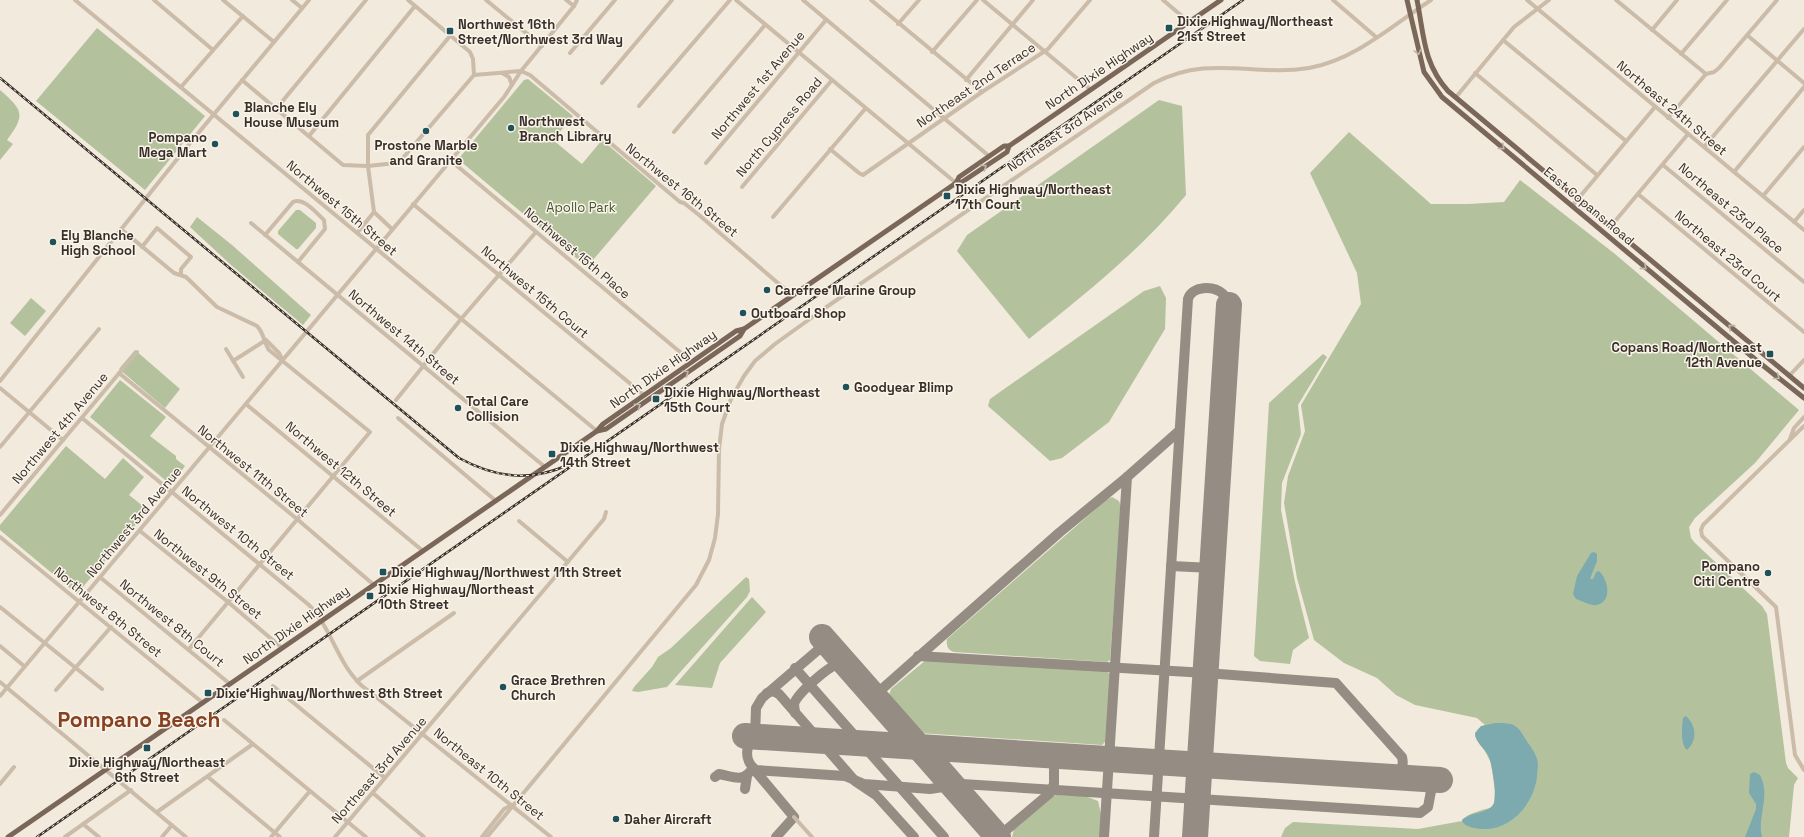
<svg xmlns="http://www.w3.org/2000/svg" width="1804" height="837" font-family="'Space Grotesk',sans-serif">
  <rect width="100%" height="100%" fill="#f2eadd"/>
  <g fill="#b3c29d">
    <polygon points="97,28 205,116 145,190 36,101"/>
    <polygon points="528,79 573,116 553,140 582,164 602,140 656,186 587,267 459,160 460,157 524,80"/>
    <path d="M0,90C23,110 26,115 7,140L13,144L0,160Z"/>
    <path d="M1159,100L1182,106L1186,195C1141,250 1085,294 1029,339L957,251L967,235Z"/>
    <path d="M1349,132L1431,204H1468L1504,202L1520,180L1615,254L1799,410L1755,463L1695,518L1689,527L1691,538L1695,543L1762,606L1767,614L1786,763L1788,768L1798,778L1794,785L1789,837H1281L1285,828L1293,822L1418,829L1462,821C1468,812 1482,811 1492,807L1494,803L1495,790L1491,763L1486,753L1475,736L1478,729L1485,725L1477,718L1415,705L1396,695L1377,678L1344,663L1314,640L1297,578L1284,503L1288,476L1305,431L1301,405L1361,304L1357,273L1310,173Z"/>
    <polygon points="296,210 300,210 316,223 316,228 298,249 296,249 278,234 278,231"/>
    <polygon points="197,217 232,245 311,315 303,325 231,265 190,227"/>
    <polygon points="1160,286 1166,298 1165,329 1109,422 1062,458 1050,461 988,406 990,399 1144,291"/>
    <polygon points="31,298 46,311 25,336 10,323"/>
    <polygon points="135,350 180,389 165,408 119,369"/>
    <polygon points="1323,354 1327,357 1298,405 1301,434 1282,483 1281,510 1295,582 1309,638 1293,650 1290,664 1260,661 1254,656 1269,403"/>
    <polygon points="120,380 166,417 150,436 176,456 176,459 185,466 171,485 90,417"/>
    <polygon points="66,446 105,479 123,458 144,477 129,495 148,510 77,594 0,530 0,525"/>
    <path d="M1112,497L1119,501L1121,507L1110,660L1107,662L954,652C948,650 946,646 947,639L1106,500Z"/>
    <polygon points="746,577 749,579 750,591 747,597 667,687 638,692 632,691 634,687 652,667 658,657 671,648"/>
    <polygon points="752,597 766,612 720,663 712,688 675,685"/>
    <polygon points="926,660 1106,671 1110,674 1106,741 1102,745 919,733 890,700 889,695 891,689"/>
    <polygon points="1056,795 1085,796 1098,801 1101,814 1100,837 1012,837 1014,830 1050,797"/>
  </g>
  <g fill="#7caaaf">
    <path d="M1594,552L1597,554V561L1590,579H1593L1596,572L1599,571C1608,579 1613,601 1597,605C1591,606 1582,601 1576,599L1573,594L1577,576L1591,553Z"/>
    <path d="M1686,716C1697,726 1697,741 1687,750C1680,744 1682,726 1683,718Z"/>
    <path d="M1495,723C1517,723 1517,725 1528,743C1532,748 1535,753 1537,759C1539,765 1537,771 1537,777C1533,807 1507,835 1474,828C1469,827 1463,825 1462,820C1470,812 1486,814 1493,805C1498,799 1492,765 1489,757C1485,748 1475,743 1475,733L1481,726Z"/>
    <path d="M1754,772L1760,775C1771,796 1757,816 1762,837H1745L1756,809V804L1749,793L1750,774Z"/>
  </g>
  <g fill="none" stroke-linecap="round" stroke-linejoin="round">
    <g stroke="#958c83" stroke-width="10">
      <polyline points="1171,566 1212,568"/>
      <path d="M918,656L1206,673L1336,683L1402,757C1405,769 1398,776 1387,777"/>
      <polyline points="795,668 944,837"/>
      <polyline points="767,693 773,691 779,694 855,781 876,795 914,837"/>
      <polyline points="874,696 1060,532 1127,477 1179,431"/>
      <path d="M795,713L794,704C797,694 831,663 842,663L848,666"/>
      <polyline points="755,737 756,708 762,698 818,650 827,650 839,656"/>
      <path d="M761,737C744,739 743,761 756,770L845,776L864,784L930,789L962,784L1420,813L1428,807L1431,791L1426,783L1413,778"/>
      <path d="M715,777L719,774C735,777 743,783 753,768L794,817L776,837"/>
      <polyline points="745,789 747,776"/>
      <polyline points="998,837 1050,793 1054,784 1054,756"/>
      <polyline points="1104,837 1127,477"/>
      <path d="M1154,837L1188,299C1192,286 1213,285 1223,294C1226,297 1228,301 1229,305"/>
    </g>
    <g stroke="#958c83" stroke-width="26">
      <polyline points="822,637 998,837"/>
      <polyline points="745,736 1440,780"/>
      <polyline points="1195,837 1229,305"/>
    </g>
    <g stroke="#cbbba9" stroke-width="4">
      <polyline points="75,0 597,431"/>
      <polyline points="154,0 213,50"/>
      <polyline points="223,0 274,42"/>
      <polyline points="292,0 302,8"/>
      <polyline points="408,0 470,52 473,59 474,75"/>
      <polyline points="486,0 542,46"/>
      <polyline points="566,0 574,6"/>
      <polyline points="736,0 956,183"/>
      <polyline points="803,0 989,156"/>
      <polyline points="871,0 982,92"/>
      <polyline points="983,0 1091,90"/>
      <polyline points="1163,0 1189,22"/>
      <polyline points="1333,0 1376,37"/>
      <polyline points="1527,0 1804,230"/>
      <polyline points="1616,0 1706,74"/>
      <polyline points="898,24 919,0"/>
      <polyline points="1652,30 1677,0"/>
      <polyline points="1747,35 1804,83"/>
      <polyline points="1503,40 1626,141"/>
      <polyline points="932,52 977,0"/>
      <polyline points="570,53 615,0"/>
      <polyline points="1681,54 1727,0"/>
      <polyline points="502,73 509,77 512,85"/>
      <polyline points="1475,73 1597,175"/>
      <polyline points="242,80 343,165 368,166 396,163 402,159 474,75 521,71 530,75 680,202 684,203 699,215 793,296"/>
      <polyline points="966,80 1033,0"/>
      <polyline points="602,83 672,0"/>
      <polyline points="181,87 243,16"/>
      <polyline points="1456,97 1514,27 1549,0"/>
      <polyline points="639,106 730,0"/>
      <polyline points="276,109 366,0"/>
      <polyline points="1668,118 1706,74 1714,72 1719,68 1777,0"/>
      <polyline points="674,132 765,25"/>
      <polyline points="309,136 415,6"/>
      <polyline points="1704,147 1804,29"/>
      <polyline points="830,149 859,173 863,175 982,92 1048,49 1090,0"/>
      <polyline points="450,160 692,362"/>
      <polyline points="706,163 826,20"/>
      <polyline points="1663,165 1804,282"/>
      <polyline points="1734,172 1804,87"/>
      <polyline points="742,187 832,80"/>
      <polyline points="1638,194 1804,332"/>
      <polyline points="1763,196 1804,147"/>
      <polyline points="413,204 644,395"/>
      <polyline points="1572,206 1655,107"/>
      <polyline points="773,217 865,109"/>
      <polyline points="1794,222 1804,210"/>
      <polyline points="251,223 545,467"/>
      <polyline points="1611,226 1688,134"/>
      <path d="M121,229L174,273L186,277L217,307L257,326C264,333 264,343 269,350L370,432L189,649"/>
      <polyline points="392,229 374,212 368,166 368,135 450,36"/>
      <polyline points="357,233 374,212"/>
      <path d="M265,235L293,202C304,197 316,213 324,220L325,229L298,262"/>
      <polyline points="142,247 157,228 191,257 181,269 181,274"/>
      <polyline points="266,340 279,353 282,359"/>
      <polyline points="226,349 243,377"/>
      <polyline points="233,361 266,340"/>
      <polyline points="119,373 297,519 374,585"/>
      <polyline points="1789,376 1804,360"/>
      <polyline points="0,381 190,143 309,0"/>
      <polyline points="0,388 63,440"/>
      <polyline points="396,400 461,319 536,232"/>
      <polyline points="246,404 423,551"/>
      <path d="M82,418L309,605C332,629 337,662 361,685L551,837"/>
      <polyline points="398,418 496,501"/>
      <polyline points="1804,426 1703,525 1701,530 1702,536 1776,607 1795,755 1804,770"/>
      <polyline points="1790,439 1794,428 1804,417"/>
      <polyline points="0,447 99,329"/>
      <polyline points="0,515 137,352"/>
      <polyline points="519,521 568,562"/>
      <polyline points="140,531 228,602 282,648"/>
      <polyline points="0,537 203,703"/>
      <polyline points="101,578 230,684"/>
      <polyline points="0,607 102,689"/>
      <polyline points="0,646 24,666"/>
      <polyline points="357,681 454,613"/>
      <polyline points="0,682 186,837"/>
      <polyline points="273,686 385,778"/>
      <polyline points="56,690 111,627"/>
      <polyline points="0,696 504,97 521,71 574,6 577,0"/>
      <polyline points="224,720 366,837"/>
      <polyline points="208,777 280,837"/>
      <polyline points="0,784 14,767"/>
      <polyline points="373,793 424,837"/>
      <polyline points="157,812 253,744"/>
      <polyline points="794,817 812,837"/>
      <polyline points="83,824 99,837"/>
      <polyline points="65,837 131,790"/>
      <polyline points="162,837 172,825"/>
      <polyline points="271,837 310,791"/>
      <polyline points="335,837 604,519 606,512"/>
      <polyline points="482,837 504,809 512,805"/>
      <path d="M487,837L696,585L709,560L715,538L718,514L719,449L722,424L731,399L744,376L755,361L775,344L825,308L1154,83C1210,54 1253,77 1309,68C1355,60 1393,25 1431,0"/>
    </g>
    <g stroke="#7a675a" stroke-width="5">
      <polyline points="1407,0 1424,72 1442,97 1756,360 1804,398"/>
      <path d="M1417,0C1424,35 1423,63 1448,91L1804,388"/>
      <polyline points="956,183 962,182 1007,152 1009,146"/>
      <polyline points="597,431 606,429 740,336 744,329"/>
      <polyline points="8,837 597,431 603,424 736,331 744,329 956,183 959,177 1004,146 1009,146 1221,0"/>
    </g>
    <defs>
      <g id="rail">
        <path d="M0,78L459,458C496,478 530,482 568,465"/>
        <polyline points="37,837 1243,0"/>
      </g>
    </defs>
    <use href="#rail" stroke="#382f29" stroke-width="2.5"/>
    <use href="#rail" stroke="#faf4ea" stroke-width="1" stroke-dasharray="3" stroke-linecap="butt"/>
  </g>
  <defs><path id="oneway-chevron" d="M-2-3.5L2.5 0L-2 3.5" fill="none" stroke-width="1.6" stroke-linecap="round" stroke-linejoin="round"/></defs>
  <g stroke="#c0b5a9">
    <use href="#oneway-chevron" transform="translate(1418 52) rotate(77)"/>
    <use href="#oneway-chevron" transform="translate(1502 147) rotate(40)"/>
    <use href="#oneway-chevron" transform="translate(984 167) rotate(-34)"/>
    <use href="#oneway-chevron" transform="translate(1644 267) rotate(40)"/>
    <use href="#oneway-chevron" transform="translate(1731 327) rotate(-140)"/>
    <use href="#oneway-chevron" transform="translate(686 373) rotate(-35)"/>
    <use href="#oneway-chevron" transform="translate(1777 377) rotate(38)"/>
    <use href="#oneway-chevron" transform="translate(638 406) rotate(-35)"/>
  </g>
  <g fill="#1e5159" stroke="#faf4ea" stroke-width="1.5">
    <rect x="1165" y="24" width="8" height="8" rx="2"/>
    <rect x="446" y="27" width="8" height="8" rx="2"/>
    <circle cx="236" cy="114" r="4"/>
    <circle cx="511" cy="128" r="4"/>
    <circle cx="426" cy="131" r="4"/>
    <circle cx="215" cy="144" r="4"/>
    <rect x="943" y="192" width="8" height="8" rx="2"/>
    <circle cx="53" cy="242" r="4"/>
    <circle cx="767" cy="290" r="4"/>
    <circle cx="743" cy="313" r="4"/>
    <rect x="1766" y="350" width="8" height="8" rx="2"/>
    <circle cx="846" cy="387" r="4"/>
    <rect x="652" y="395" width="8" height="8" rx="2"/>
    <circle cx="458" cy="408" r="4"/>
    <rect x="548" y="450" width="8" height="8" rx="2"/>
    <rect x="379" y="568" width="8" height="8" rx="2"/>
    <circle cx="1768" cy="573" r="4"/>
    <rect x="366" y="592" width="8" height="8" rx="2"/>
    <circle cx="503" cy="687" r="4"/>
    <rect x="204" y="689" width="8" height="8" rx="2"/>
    <rect x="143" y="744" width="8" height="8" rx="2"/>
    <circle cx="616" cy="819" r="4"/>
  </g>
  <g text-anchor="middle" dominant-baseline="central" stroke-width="3" stroke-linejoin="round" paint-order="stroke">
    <g font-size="13" font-weight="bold" fill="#382f29" stroke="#faf4ea" text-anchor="start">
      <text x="1177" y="21">Dixie Highway/Northeast<tspan x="1177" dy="15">21st Street</tspan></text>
      <text x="458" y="24">Northwest 16th<tspan x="458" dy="15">Street/Northwest 3rd Way</tspan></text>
      <text x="244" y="107">Blanche Ely<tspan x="244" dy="15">House Museum</tspan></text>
      <text x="519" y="121">Northwest<tspan x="519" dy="15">Branch Library</tspan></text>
      <text x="207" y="137" text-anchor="end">Pompano<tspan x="207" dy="15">Mega Mart</tspan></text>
      <text x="426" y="145" text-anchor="middle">Prostone Marble<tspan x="426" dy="15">and Granite</tspan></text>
      <text x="955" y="189">Dixie Highway/Northeast<tspan x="955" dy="15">17th Court</tspan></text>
      <text x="61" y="235">Ely Blanche<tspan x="61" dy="15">High School</tspan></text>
      <text x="775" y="290">Carefree Marine Group</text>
      <text x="751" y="313">Outboard Shop</text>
      <text x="1762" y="347" text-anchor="end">Copans Road/Northeast<tspan x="1762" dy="15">12th Avenue</tspan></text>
      <text x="854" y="387">Goodyear Blimp</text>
      <text x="664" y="392">Dixie Highway/Northeast<tspan x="664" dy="15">15th Court</tspan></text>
      <text x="466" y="401">Total Care<tspan x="466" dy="15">Collision</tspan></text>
      <text x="560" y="447">Dixie Highway/Northwest<tspan x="560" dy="15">14th Street</tspan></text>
      <text x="1760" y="566" text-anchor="end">Pompano<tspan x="1760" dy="15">Citi Centre</tspan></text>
      <text x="391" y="572">Dixie Highway/Northwest 11th Street</text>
      <text x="378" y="589">Dixie Highway/Northeast<tspan x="378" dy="15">10th Street</tspan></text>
      <text x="511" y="680">Grace Brethren<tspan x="511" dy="15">Church</tspan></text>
      <text x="216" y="693">Dixie Highway/Northwest 8th Street</text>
      <text x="147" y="762" text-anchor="middle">Dixie Highway/Northeast<tspan x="147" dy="15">6th Street</tspan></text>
      <text x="624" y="819">Daher Aircraft</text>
    </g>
    <g font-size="13" fill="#382f29" stroke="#faf4ea">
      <text transform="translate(1099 71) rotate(-34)">North Dixie Highway</text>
      <text transform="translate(758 85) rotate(-50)">Northwest 1st Avenue</text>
      <text transform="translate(976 85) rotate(-34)">Northeast 2nd Terrace</text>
      <text transform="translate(1672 108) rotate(40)">Northeast 24th Street</text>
      <text transform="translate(779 127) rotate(-50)">North Cypress Road</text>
      <text transform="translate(1065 130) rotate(-34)">Northeast 3rd Avenue</text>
      <text transform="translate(682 190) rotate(39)">Northwest 16th Street</text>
      <text transform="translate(1589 206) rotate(40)">East Copans Road</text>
      <text transform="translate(342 208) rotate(40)">Northwest 15th Street</text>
      <text transform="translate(1731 208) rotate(40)">Northeast 23rd Place</text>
      <text transform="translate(577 253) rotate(40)">Northwest 15th Place</text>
      <text transform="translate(1728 256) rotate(40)">Northeast 23rd Court</text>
      <text transform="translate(535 292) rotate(40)">Northwest 15th Court</text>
      <text transform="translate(404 337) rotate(40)">Northwest 14th Street</text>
      <text transform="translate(663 369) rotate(-35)">North Dixie Highway</text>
      <text transform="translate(60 428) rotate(-50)">Northwest 4th Avenue</text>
      <text transform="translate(341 469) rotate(40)">Northwest 12th Street</text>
      <text transform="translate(253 471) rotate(39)">Northwest 11th Street</text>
      <text transform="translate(134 522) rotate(-50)">Northwest 3rd Avenue</text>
      <text transform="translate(238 533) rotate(39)">Northwest 10th Street</text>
      <text transform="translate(208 574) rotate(39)">Northwest 9th Street</text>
      <text transform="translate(108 612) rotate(39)">Northwest 8th Street</text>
      <text transform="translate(172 623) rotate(39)">Northwest 8th Court</text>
      <text transform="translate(296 625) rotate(-35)">North Dixie Highway</text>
      <text transform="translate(379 770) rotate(-49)">Northeast 3rd Avenue</text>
      <text transform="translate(489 774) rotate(39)">Northeast 10th Street</text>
    </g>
    <g font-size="13" fill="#44562d" stroke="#faf4ea">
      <text x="581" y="207">Apollo Park</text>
    </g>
    <g font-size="21" font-weight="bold" fill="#874122" stroke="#faf4ea">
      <text x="139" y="719">Pompano Beach</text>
    </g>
  </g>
</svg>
